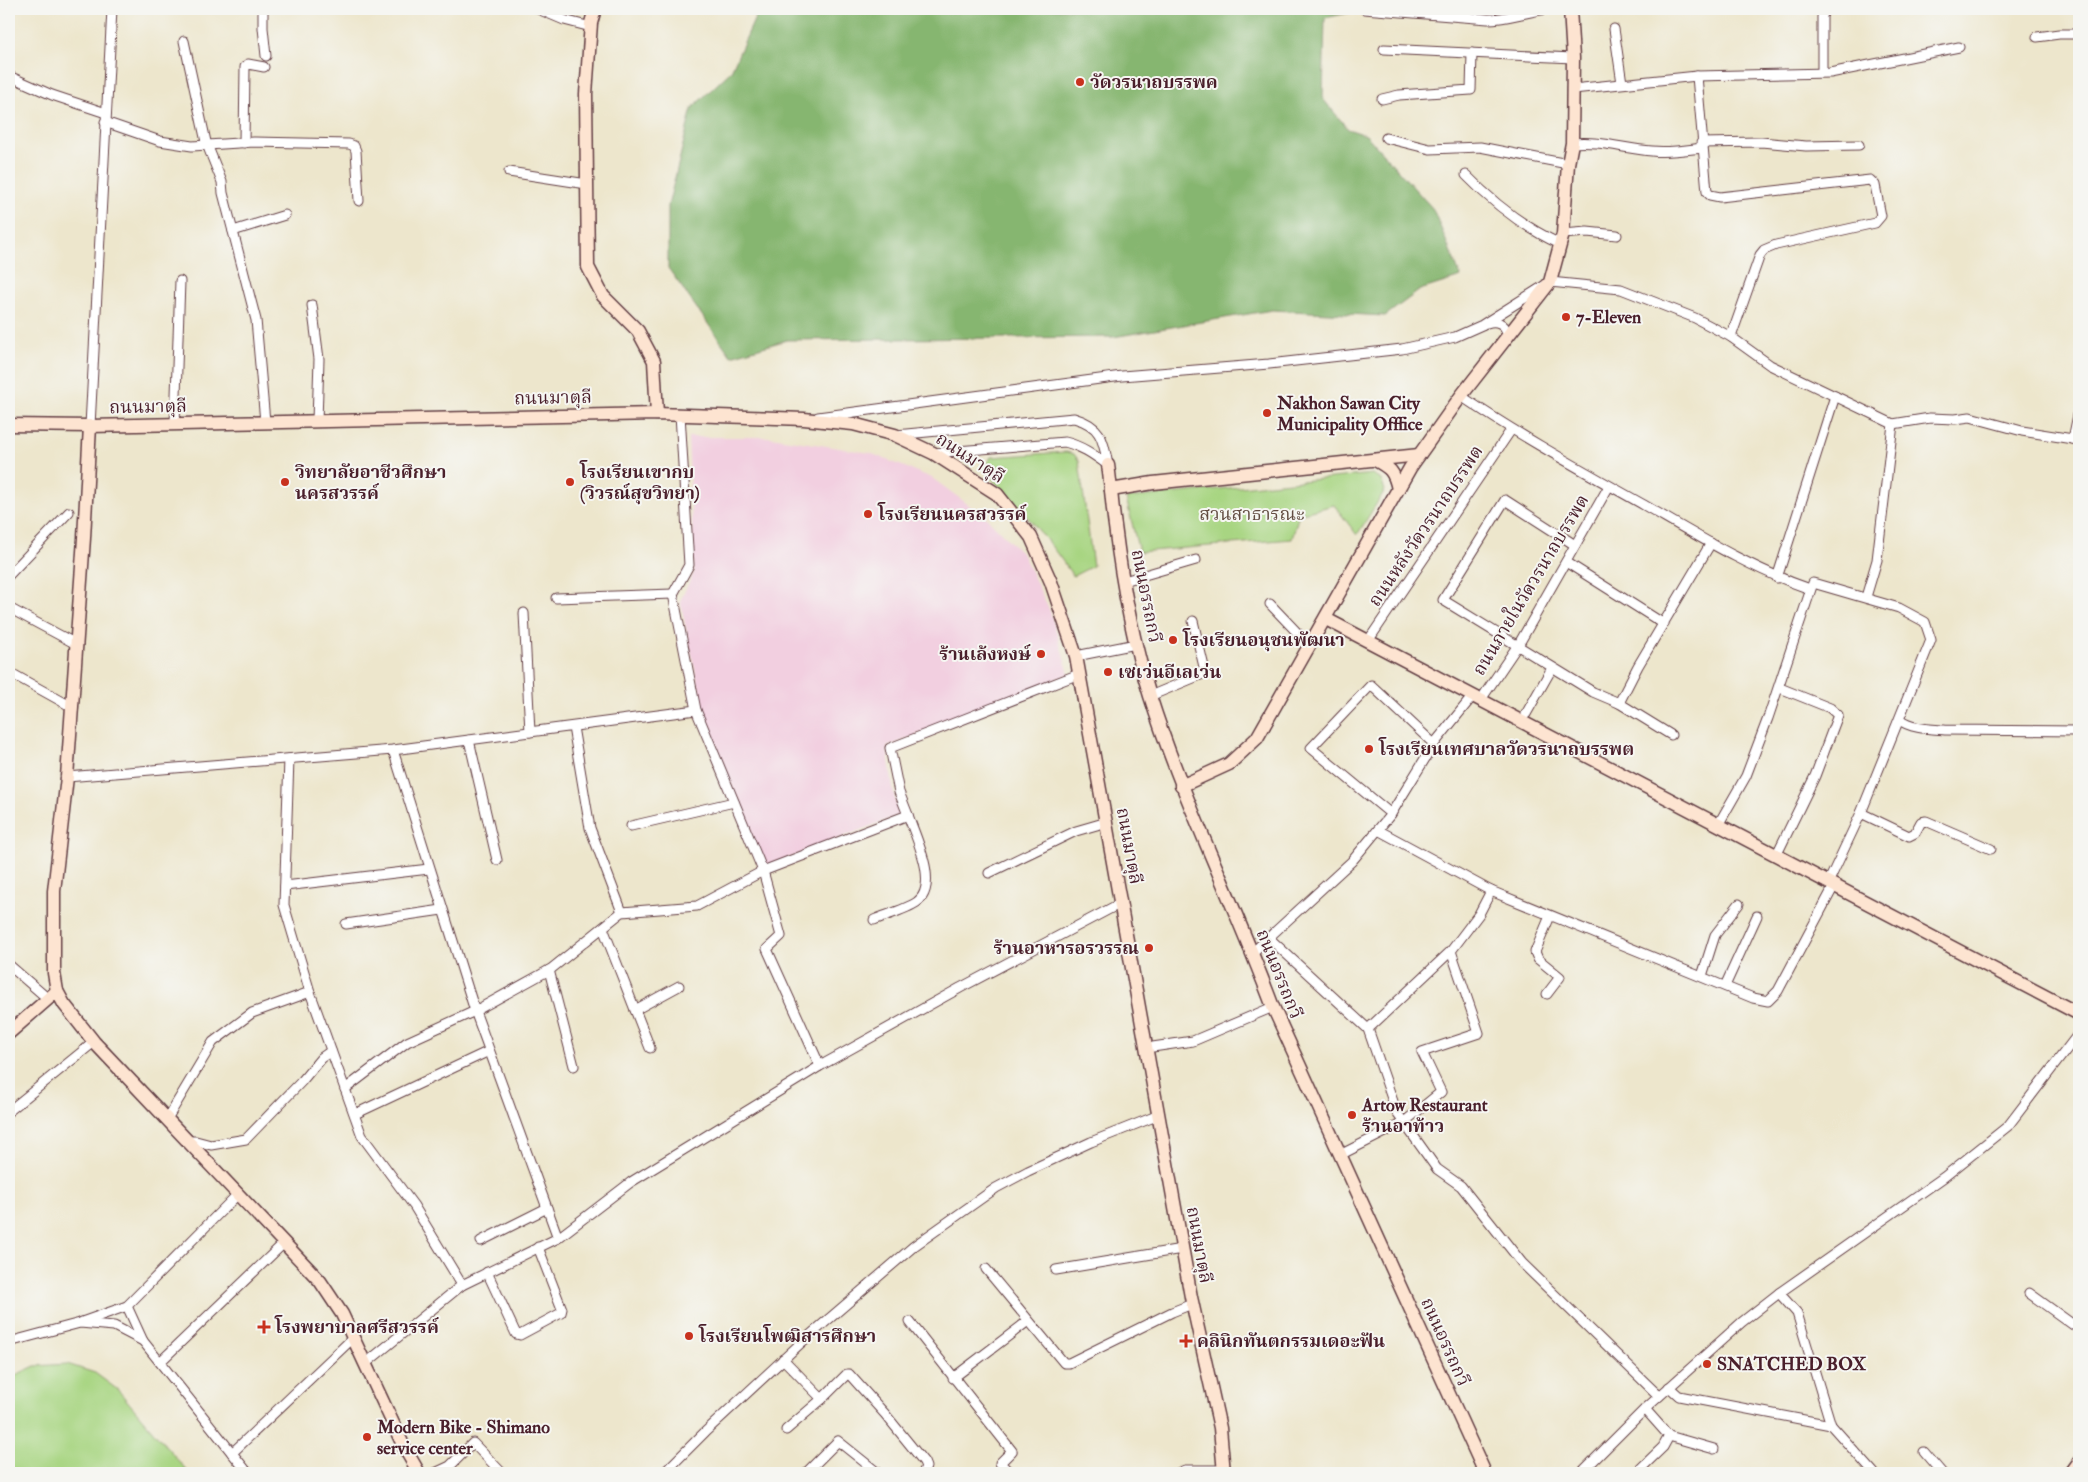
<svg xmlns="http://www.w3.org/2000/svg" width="2088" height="1482" font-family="'IM FELL Double Pica','Noto Serif Thai',serif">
  <rect width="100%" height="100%" fill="#f6f6f2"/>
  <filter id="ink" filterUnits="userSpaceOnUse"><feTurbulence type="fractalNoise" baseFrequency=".02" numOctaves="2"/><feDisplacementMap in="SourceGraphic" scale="10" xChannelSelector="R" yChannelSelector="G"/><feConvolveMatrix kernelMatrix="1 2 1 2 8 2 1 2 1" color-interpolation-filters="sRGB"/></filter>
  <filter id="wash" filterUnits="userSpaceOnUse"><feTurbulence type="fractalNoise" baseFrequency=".0096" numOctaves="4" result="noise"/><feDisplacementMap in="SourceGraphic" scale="20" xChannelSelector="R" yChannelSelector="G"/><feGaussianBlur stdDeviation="1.12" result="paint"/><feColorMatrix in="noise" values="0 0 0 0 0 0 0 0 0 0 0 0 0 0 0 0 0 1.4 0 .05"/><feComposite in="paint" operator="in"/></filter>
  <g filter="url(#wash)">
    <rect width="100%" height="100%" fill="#ede6cc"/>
    <polygon fill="#f2cfe0" points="688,437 771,437 870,453 932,478 988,519 1023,555 1050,611 1069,674 887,747 894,795 899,815 763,868 704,712 680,601 694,572"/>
    <g fill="#a8d582" stroke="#797a56">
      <path d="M1066,452L1074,454L1079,461L1093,566L1073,576C1048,539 1020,507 989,476C987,469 986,463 991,457Z"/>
      <polygon points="1373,474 1381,480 1385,490 1357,535 1334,505 1299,514 1292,539 1139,552 1126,498"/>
      <polygon points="67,1364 95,1373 118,1390 189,1473 9,1473 9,1378 35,1366"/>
    </g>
    <polygon fill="#86b670" stroke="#686a4e" points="759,9 1367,9 1325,18 1323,99 1348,129 1366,135 1433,209 1461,277 1420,290 1385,316 1272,310 1113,337 787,340 731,356 668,268 668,206 692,108 731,71"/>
  </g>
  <g filter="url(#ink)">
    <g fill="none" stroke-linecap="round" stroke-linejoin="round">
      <defs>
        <g id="street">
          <polyline points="263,9 263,28 266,56"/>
          <polyline points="538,9 564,20 591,27"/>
          <path d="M1364,9L1488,19C1508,19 1528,11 1549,9"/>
          <polyline points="1614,29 1622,83"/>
          <polyline points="2037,37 2059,34 2079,34"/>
          <polyline points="184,41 206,142 222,182 223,193 256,320 265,422"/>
          <polyline points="1384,49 1573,58"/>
          <polyline points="1822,72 1822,17 1824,9"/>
          <polyline points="9,76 52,95 106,113"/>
          <polyline points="1697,76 1707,192 1710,195 1720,197 1870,180 1875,185 1881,216 1875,223 1776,245 1764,250 1760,255 1731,337"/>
          <polyline points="1573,89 1697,76 1830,73 1959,47"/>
          <polyline points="1382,99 1399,95 1471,90 1472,53"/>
          <polyline points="105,122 160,141 192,146 254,142 349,144 354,146 356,151 359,201"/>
          <polyline points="1386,138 1430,149 1480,147 1568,164"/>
          <polyline points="244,143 245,67 248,64 264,67"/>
          <path d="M1572,143C1599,140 1625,149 1652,151C1669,153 1685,150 1702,148"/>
          <polyline points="1701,143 1761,142 1806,146 1859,145"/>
          <polyline points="509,172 587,184"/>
          <path d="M1466,175C1494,204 1523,227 1560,244"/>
          <polyline points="233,231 285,215"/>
          <polyline points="1563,234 1587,232 1617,235"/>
          <polyline points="312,305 319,359 317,421"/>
          <path d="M1487,323C1496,320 1505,323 1507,333L1506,338"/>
          <path d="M1461,396C1520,436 1582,470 1644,505C1698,536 1751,569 1810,589"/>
          <polyline points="680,414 689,565 673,594 696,710 763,871 781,936 767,949 820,1066"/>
          <polyline points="818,417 1122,376 1269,364 1402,349 1455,337 1482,325 1550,282 1621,289 1695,318 1731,337 1770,365 1893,424 1930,418 1955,419 1970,417 2022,431 2079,440"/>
          <polyline points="175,424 180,281"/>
          <polyline points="90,426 112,9"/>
          <path d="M896,435L1074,418C1102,426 1103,440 1108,465"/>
          <polyline points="2073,439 2079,410"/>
          <path d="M933,453L1065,442C1082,446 1094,455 1108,465"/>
          <polyline points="1575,545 1505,500 1443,600 1593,692 1619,703 1638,666 1711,543"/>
          <polyline points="1566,562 1664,624"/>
          <polyline points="9,575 69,512"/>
          <polyline points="1777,578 1835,396"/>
          <polyline points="1124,581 1196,560"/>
          <polyline points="1866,597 1877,560 1893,424"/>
          <polyline points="556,598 673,594"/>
          <polyline points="1270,604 1310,646"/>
          <polyline points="9,608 76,644"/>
          <polyline points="524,613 530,732"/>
          <polyline points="1368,641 1511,430"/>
          <polyline points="1076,656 1136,644"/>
          <polyline points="9,672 72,707"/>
          <polyline points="1150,696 1203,674 1205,671 1193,621"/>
          <polyline points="1480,701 1520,642 1609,486"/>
          <polyline points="1619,703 1671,735"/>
          <polyline points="1526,714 1552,668"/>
          <path d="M1900,720C1910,729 1932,729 1945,730L2079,731"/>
          <polyline points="573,727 590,828 622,912"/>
          <polyline points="469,740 497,860"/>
          <polyline points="393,750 475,1011 558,1238"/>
          <polyline points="289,759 284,905 310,992 362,1136 414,1206 462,1285"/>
          <polyline points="67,777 393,750 696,710"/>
          <polyline points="1861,813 1909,836 1915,833 1921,822 1926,821 1991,849"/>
          <polyline points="1391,814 1311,748 1371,685 1434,744"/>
          <polyline points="1718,825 1746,776 1768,718 1813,583 1899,608 1925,622 1931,640 1861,813 1828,883"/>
          <polyline points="631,826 734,802"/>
          <polyline points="1378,830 1491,891 1753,998 1768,1001 1778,991 1834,886"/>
          <polyline points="1776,856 1815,776 1838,715 1830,708 1780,688"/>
          <polyline points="989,873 1076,831 1107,822"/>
          <polyline points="285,886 429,869"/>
          <path d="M874,920C886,915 907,909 917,902C940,885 915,836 908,815"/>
          <polyline points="346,924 442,910"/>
          <polyline points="603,928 650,1048"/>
          <polyline points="1269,938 1368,1029 1397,1113 1437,1169 1461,1186 1522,1263 1659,1396"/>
          <polyline points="1253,952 1352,861 1391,814 1434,744 1472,697"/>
          <polyline points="9,965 47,998"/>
          <polyline points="549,970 574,1066"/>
          <polyline points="1702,976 1715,935 1739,904"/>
          <polyline points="1725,986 1757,916"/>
          <polyline points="1547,994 1560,977 1538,959 1535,952 1550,916"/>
          <polyline points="635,1010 679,986"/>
          <polyline points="1368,1029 1451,951"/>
          <polyline points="1146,1048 1193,1041 1273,1007"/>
          <polyline points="345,1089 407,1042 475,1011 551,969 622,912 697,906 763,871 908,815 899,792 890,748 1079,674"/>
          <polyline points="9,1111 94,1042"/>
          <polyline points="355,1114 489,1051"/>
          <polyline points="167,1119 213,1042 252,1013 310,992"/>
          <polyline points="187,1141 196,1141 211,1145 246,1139 302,1081 321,1058 331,1051"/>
          <polyline points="1340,1155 1403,1123 1441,1092 1422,1052 1479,1033 1451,951 1479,914 1491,891"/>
          <polyline points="481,1241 547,1208"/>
          <polyline points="986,1269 1064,1363 1069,1363 1172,1312 1192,1304"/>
          <polyline points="1056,1270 1182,1249"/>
          <polyline points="487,1272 516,1334 520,1335 561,1313 562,1309 538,1247"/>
          <polyline points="1779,1293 1797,1313 1831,1425"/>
          <polyline points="2029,1293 2079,1329"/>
          <polyline points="127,1306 143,1341"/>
          <polyline points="82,1322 127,1306 237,1195"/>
          <polyline points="910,1322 1012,1451 1000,1463 1010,1473"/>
          <polyline points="9,1342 80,1323 114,1326 143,1341 248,1473"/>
          <polyline points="783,1359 822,1399"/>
          <polyline points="160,1362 284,1243"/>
          <polyline points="365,1364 462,1285 558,1238 631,1182 820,1066 960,988 1121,903"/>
          <polyline points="953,1378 1028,1321"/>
          <polyline points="1669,1387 1679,1396 1831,1425 1874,1473"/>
          <polyline points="786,1430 822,1399 847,1374 849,1374 885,1414 924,1462 926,1467 923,1473"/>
          <polyline points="1669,1436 1714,1449"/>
          <polyline points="1924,1452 1942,1473"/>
          <polyline points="232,1453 353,1338"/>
          <polyline points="807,1472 838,1441 878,1473"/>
          <polyline points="435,1473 450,1466 473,1443 502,1473"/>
          <polyline points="664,1473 705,1432 802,1342 914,1246 996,1188 1028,1171 1091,1142 1159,1115"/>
          <polyline points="1178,1473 1185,1470 1223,1470"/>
          <polyline points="1581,1473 1645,1409 1742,1322 1779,1293 1944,1177 2008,1126 2079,1033"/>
          <polyline points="1636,1473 1663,1447 1669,1436 1645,1409"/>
        </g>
        <g id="secondary">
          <polyline points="595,9 591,23 586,94 588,267 603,296 638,331 654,361 657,414"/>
          <polyline points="9,425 90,426 657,414 804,419 853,424 895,435 933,453 997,494 1031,537 1051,582 1076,656 1191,1297 1220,1428 1224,1473"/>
          <polyline points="90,426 84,538 67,777 54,891 54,973 57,991 64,1004 94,1042 320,1281 342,1314 404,1447 419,1473"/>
          <path d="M1375,460C1390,468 1394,471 1398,489"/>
          <path d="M1108,465C1111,485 1112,506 1115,526C1122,583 1133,642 1150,696C1184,803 1234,902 1273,1007L1485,1473"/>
          <polyline points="1111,490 1153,483 1419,455"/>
          <polyline points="1326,619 2079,1014"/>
          <polyline points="1181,786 1229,764 1257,738 1410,468 1461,396 1550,282 1563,234 1568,164 1572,143 1573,58 1570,9"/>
          <polyline points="9,1033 57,991"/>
          <polyline points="2071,1473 2079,1462"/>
        </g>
      </defs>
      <use href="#street" stroke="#623d43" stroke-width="11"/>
      <use href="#secondary" stroke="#623d43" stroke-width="15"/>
      <use href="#street" stroke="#fff" stroke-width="9"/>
      <use href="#secondary" stroke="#fde4d1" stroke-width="12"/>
    </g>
  </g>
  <g fill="#c8321e" stroke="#f6f6f2" stroke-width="2">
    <circle cx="1080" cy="82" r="5"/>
    <circle cx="1566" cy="317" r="5"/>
    <circle cx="1267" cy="413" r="5"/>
    <circle cx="285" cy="482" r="5"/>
    <circle cx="570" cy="482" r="5"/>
    <circle cx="868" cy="514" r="5"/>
    <circle cx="1173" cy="640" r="5"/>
    <circle cx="1041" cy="654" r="5"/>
    <circle cx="1108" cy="672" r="5"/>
    <circle cx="1369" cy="749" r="5"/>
    <circle cx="1149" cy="948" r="5"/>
    <circle cx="1352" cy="1115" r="5"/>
    <path d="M261.5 1319.5h5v5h5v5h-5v5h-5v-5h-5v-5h5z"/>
    <circle cx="689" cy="1336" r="5"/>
    <path d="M1183.5 1333.5h5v5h5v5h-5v5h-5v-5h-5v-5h5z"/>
    <circle cx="1707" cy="1364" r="5"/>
    <circle cx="367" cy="1437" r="5"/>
  </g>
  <g text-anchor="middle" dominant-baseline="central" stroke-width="4" stroke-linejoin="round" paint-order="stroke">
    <g font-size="18" font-weight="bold" fill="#4a1f2b" stroke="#f6f6f2" text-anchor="start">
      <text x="1090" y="82">วัดวรนาถบรรพค</text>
      <text x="1576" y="317">7-Eleven</text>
      <text x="1277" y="403">Nakhon Sawan City<tspan x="1277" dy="21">Municipality Offfice</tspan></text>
      <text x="295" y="472">วิทยาลัยอาชีวศึกษา<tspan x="295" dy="21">นครสวรรค์</tspan></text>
      <text x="580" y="472">โรงเรียนเขากบ<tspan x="580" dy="21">(วิวรณ์สุขวิทยา)</tspan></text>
      <text x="878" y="514">โรงเรียนนครสวรรค์</text>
      <text x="1183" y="640">โรงเรียนอนุชนพัฒนา</text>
      <text x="1031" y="654" text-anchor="end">ร้านเล้งหงษ์</text>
      <text x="1118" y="672">เซเว่นอีเลเว่น</text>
      <text x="1379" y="749">โรงเรียนเทศบาลวัดวรนาถบรรพต</text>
      <text x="1139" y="948" text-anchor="end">ร้านอาหารอรวรรณ</text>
      <text x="1362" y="1105">Artow Restaurant<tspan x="1362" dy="21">ร้านอาท้าว</tspan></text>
      <text x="275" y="1327">โรงพยาบาลศรีสวรรค์</text>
      <text x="699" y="1336">โรงเรียนโพฒิสารศึกษา</text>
      <text x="1197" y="1341">คลินิกทันตกรรมเดอะฟัน</text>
      <text x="1717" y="1364">SNATCHED BOX</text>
      <text x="377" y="1427">Modern Bike - Shimano<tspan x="377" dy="21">service center</tspan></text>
    </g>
    <g font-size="18" fill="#4a1f2b" stroke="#f6f6f2">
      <text transform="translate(553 398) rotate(-1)">ถนนมาตุลี</text>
      <text transform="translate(148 407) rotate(-1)">ถนนมาตุลี</text>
      <text transform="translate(970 458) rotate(33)">ถนนมาตุลี</text>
      <text transform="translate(1426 526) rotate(-56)">ถนนหลังวัดวรนาถบรรพต</text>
      <text transform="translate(1531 585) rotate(-59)">ถนนภายในวัดวรนาถบรรพต</text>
      <text transform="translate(1146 596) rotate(79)">ถนนอรรถกวี</text>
      <text transform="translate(1129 846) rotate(80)">ถนนมาตุลี</text>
      <text transform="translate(1279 974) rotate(68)">ถนนอรรถกวี</text>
      <text transform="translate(1199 1245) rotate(80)">ถนนมาตุลี</text>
      <text transform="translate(1445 1342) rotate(66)">ถนนอรรถกวี</text>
    </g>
    <g font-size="18" fill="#624c41" stroke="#f6f6f2">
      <text x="1252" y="514">สวนสาธารณะ</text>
    </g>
  </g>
  <rect width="2088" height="1482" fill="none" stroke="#f6f6f2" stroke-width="30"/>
</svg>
